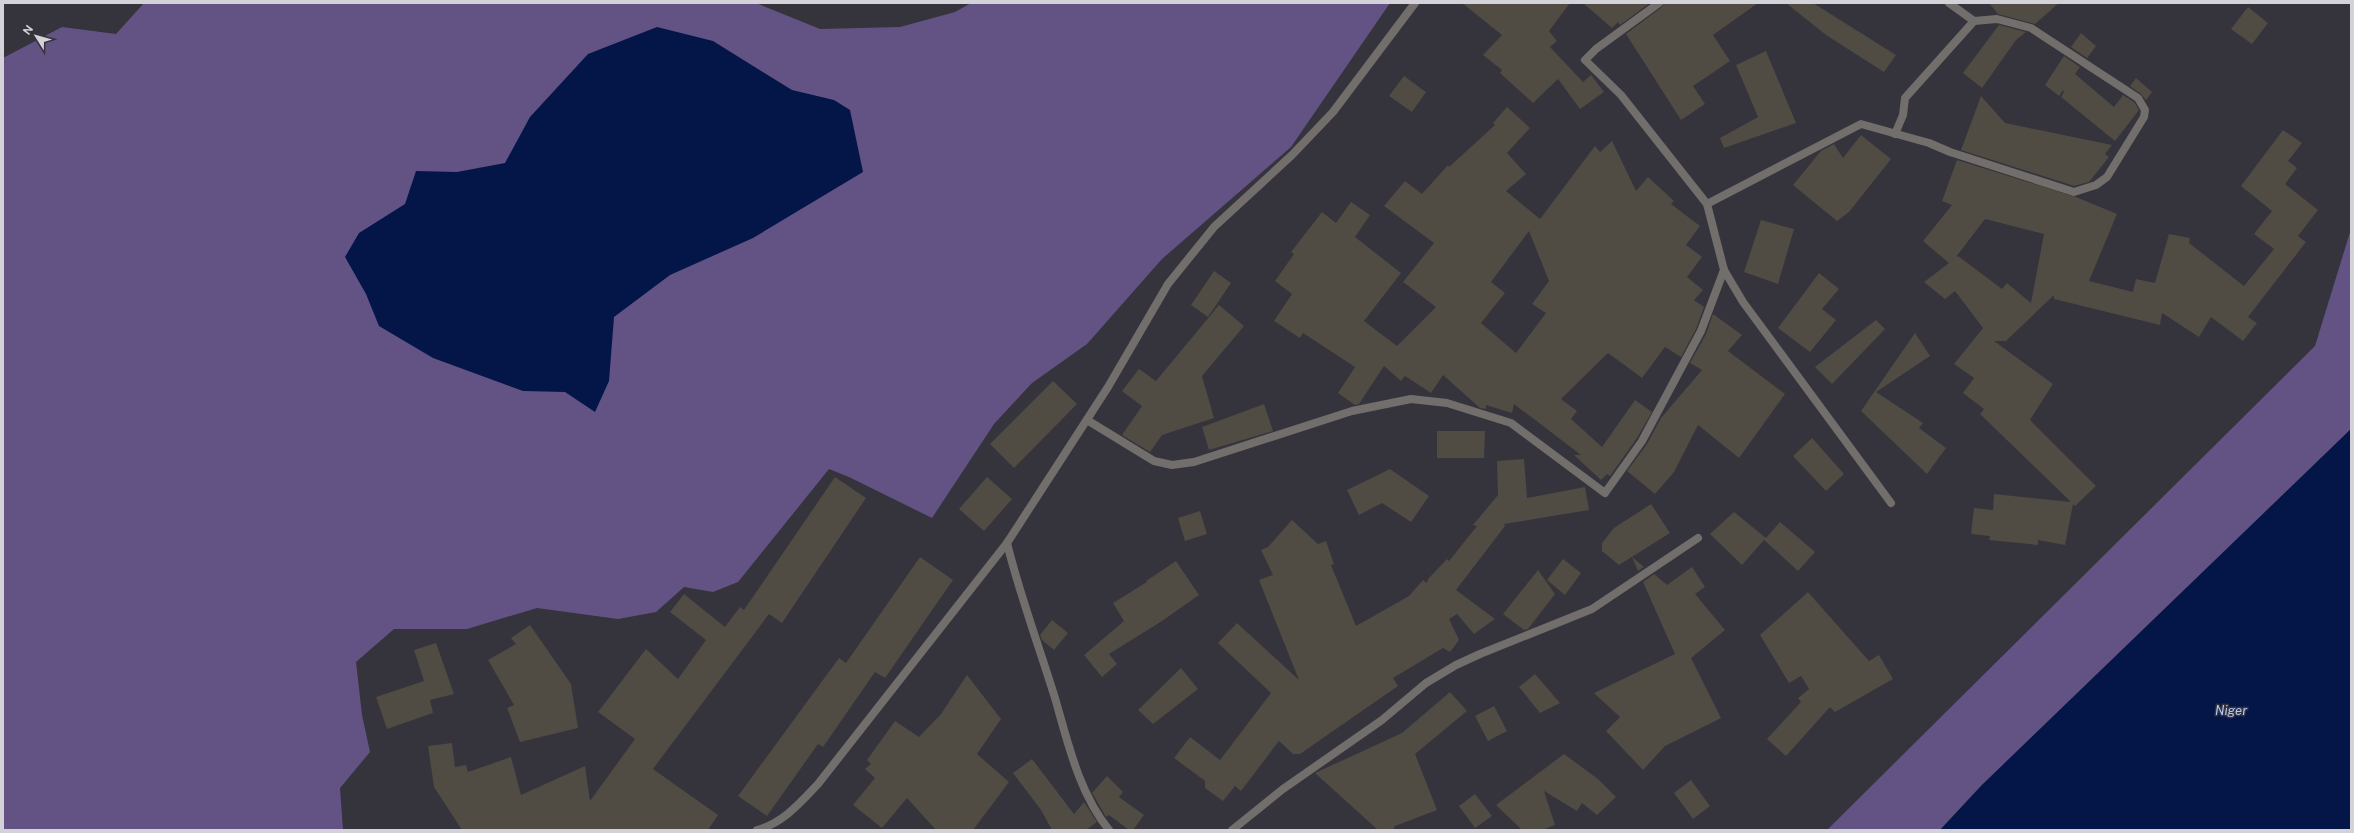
<svg xmlns="http://www.w3.org/2000/svg" width="2354" height="833" font-family="'Public Sans',sans-serif">
  <rect width="100%" height="100%" fill="#35333c"/>
  <g fill="#635384">
    <polygon points="144,3 756,3 820,29 900,27 955,12 971,3 1390,3 1291,147 1162,259 1087,344 1032,383 994,424 932,518 849,477 829,469 738,582 713,592 684,587 656,612 618,619 537,608 467,629 394,629 356,662 362,715 370,752 340,788 343,830 3,830 3,58 62,27 116,34"/>
    <polygon points="2351,229 2351,429 1982,785 1940,830 1827,830 2315,346"/>
  </g>
  <g fill="#041647">
    <polygon points="657,27 713,41 792,90 834,100 850,110 863,172 753,238 670,275 614,317 609,381 595,412 565,392 523,391 433,358 379,326 366,294 345,257 359,233 405,204 416,171 457,172 505,163 530,117 588,54"/>
    <polygon points="2351,429 2351,830 1940,830 1982,785"/>
  </g>
  <g fill="#504b43" fill-rule="evenodd">
    <polygon points="1462,3 1570,3 1549,31 1557,41 1550,47 1583,82 1591,75 1604,92 1580,109 1558,79 1533,103 1500,73 1502,70 1483,55 1502,35"/>
    <polygon points="1583,3 1650,3 1620,25 1618,22 1612,28"/>
    <polygon points="1664,3 1758,3 1713,35 1730,61 1693,86 1705,104 1681,120 1626,34 1662,7"/>
    <polygon points="1786,3 1813,3 1896,55 1884,72 1826,35"/>
    <polygon points="1989,3 2059,3 2035,24 1998,14"/>
    <polygon points="2248,7 2268,23 2252,44 2231,29"/>
    <polygon points="1999,25 2026,32 2016,40 1982,88 1963,73"/>
    <polygon points="2081,33 2096,46 2087,58 2071,47"/>
    <polygon points="1766,51 1796,123 1724,148 1720,138 1758,117 1736,65"/>
    <polygon points="2064,56 2080,67 2075,74 2114,107 2123,95 2134,102 2139,110 2115,141 2061,97 2064,92 2063,90 2059,96 2045,85"/>
    <polygon points="1404,76 1426,92 1412,112 1389,96"/>
    <polygon points="2136,78 2152,92 2146,100 2141,94 2130,86"/>
    <polygon points="1981,96 2005,123 2112,145 2105,154 2109,157 2089,182 2074,186 1961,150"/>
    <path d="M1507,107L1530,128L1507,153L1526,174L1506,191L1540,219L1595,146L1600,152L1612,141L1636,191L1648,177L1674,201L1671,204L1700,226L1686,245L1702,257L1687,277L1703,290L1694,300L1704,307L1696,329L1681,357L1665,347L1642,378L1608,353L1561,399L1577,411L1571,419L1602,447L1635,400L1652,412L1637,438L1610,476L1607,474L1601,480L1574,455H1581L1514,404L1512,413L1486,405V409L1480,408L1443,375L1431,393L1405,376L1401,381L1384,366L1359,404L1355,405L1338,393L1355,367L1303,333L1300,338L1274,321L1292,294L1275,281L1294,254L1291,252L1322,212L1336,223L1351,202L1370,215L1355,237L1401,273L1364,321L1397,346L1436,307L1403,282L1434,243L1384,206L1405,181L1422,194L1448,165L1449,167L1495,125L1493,123ZM1529,231L1549,281L1532,304L1546,313L1516,353L1481,323L1505,293L1491,282Z"/>
    <path d="M2283,130L2302,143L2288,161L2297,168L2285,184L2318,210L2298,236L2306,242L2248,317L2257,323L2243,341L2211,317L2199,337L2162,313L2160,325L2054,299V295L2006,341H1994L2053,384L2030,420L2096,486L2075,506L2073,504L2065,545L2038,540V545L1989,540L1990,536L1971,534L1974,508L1993,510L1994,494L2071,502L1980,414L1984,409L1963,393L1974,378L1954,364L1983,328L1955,291L1945,299L1924,282L1949,263L1923,241L1952,205L1942,201L1957,160L2076,197L2117,214L2089,281L2133,292L2136,279L2155,283L2169,234L2190,238L2189,243L2244,286L2274,249L2254,234L2272,211L2241,186ZM1985,219L2044,234L2031,303L2007,283L2002,289L1958,256L1956,257Z"/>
    <polygon points="1861,135 1891,159 1849,212 1837,221 1793,185 1821,151 1834,144 1843,158"/>
    <polygon points="1761,220 1794,229 1778,284 1744,272"/>
    <polygon points="1214,271 1231,283 1208,317 1191,305"/>
    <polygon points="1819,273 1839,289 1822,309 1836,320 1810,352 1778,328"/>
    <polygon points="1219,305 1244,326 1202,376 1214,418 1162,435 1150,452 1122,435 1142,406 1122,391 1139,369 1156,381"/>
    <polygon points="1713,314 1742,335 1728,351 1785,394 1739,458 1698,425 1674,472 1655,494 1627,471 1647,444 1661,418 1702,370 1690,363 1706,334"/>
    <polygon points="1876,320 1885,329 1832,384 1815,367"/>
    <polygon points="1915,333 1930,356 1876,392 1923,423 1919,428 1946,448 1927,474 1861,411"/>
    <polygon points="1053,381 1077,404 1014,468 990,444"/>
    <polygon points="1264,404 1273,431 1209,450 1202,427"/>
    <polygon points="1437,431 1485,431 1484,458 1437,458"/>
    <polygon points="1812,438 1844,474 1826,491 1793,456"/>
    <polygon points="1524,459 1527,498 1585,487 1589,510 1504,524 1505,526 1456,590 1495,619 1474,634 1457,614 1449,619 1459,640 1450,652 1443,648 1393,678 1398,686 1300,754 1293,754 1279,741 1241,791 1235,786 1223,801 1205,788 1205,781 1174,758 1190,737 1220,760 1271,693 1218,643 1237,623 1299,680 1259,580 1273,575 1261,550 1268,547 1292,520 1318,544 1326,541 1334,564 1331,565 1356,626 1409,596 1423,580 1427,583 1428,579 1447,559 1449,561 1477,526 1473,525 1498,495 1497,461"/>
    <polygon points="1390,469 1429,496 1411,522 1382,503 1359,515 1347,490"/>
    <polygon points="835,477 866,498 782,623 769,614 653,769 718,815 708,830 462,830 434,787 428,746 452,743 455,767 466,765 468,772 511,757 521,795 585,766 590,801 635,739 598,712 646,649 678,679 706,640 670,612 684,594 725,627 740,607 744,610"/>
    <polygon points="987,477 1012,499 984,531 959,509"/>
    <polygon points="1651,504 1670,533 1619,565 1602,551 1602,543 1614,528"/>
    <polygon points="1200,511 1207,534 1185,541 1178,518"/>
    <polygon points="1734,512 1766,538 1780,522 1815,552 1798,571 1764,540 1742,565 1710,534"/>
    <polygon points="920,557 953,580 885,678 875,672 823,747 818,744 767,816 738,796 839,658 846,663"/>
    <polygon points="1632,557 1644,567 1638,571"/>
    <polygon points="1563,559 1581,573 1565,595 1547,580"/>
    <polygon points="1176,561 1199,595 1162,621 1109,654 1117,664 1102,677 1084,655 1124,621 1113,603 1147,582 1146,581"/>
    <polygon points="1692,567 1705,587 1695,594 1725,630 1691,658 1721,718 1665,746 1643,770 1606,731 1620,717 1594,693 1675,654 1643,582 1654,574 1667,585"/>
    <polygon points="1538,570 1555,594 1528,629 1524,630 1503,614"/>
    <polygon points="1808,592 1869,661 1879,655 1893,679 1835,712 1830,707 1786,756 1767,739 1801,702 1798,698 1809,689 1801,676 1789,683 1760,635"/>
    <polygon points="1052,620 1068,633 1054,650 1042,640 1040,635"/>
    <polygon points="530,625 571,684 578,728 520,742 507,708 514,705 488,660 516,644 511,638"/>
    <polygon points="436,643 454,694 430,700 433,713 387,729 376,697 424,681 414,650"/>
    <polygon points="1181,668 1198,689 1153,724 1138,710"/>
    <polygon points="1535,674 1560,703 1540,713 1519,687"/>
    <polygon points="967,675 1001,719 977,754 1009,782 973,830 936,830 907,798 882,828 853,805 875,778 865,769 871,764 867,760 895,721 919,737 941,714"/>
    <polygon points="1450,692 1467,711 1415,754 1437,810 1395,826 1393,830 1378,830 1315,773 1402,733"/>
    <polygon points="1494,706 1507,731 1488,741 1475,716"/>
    <polygon points="1564,754 1598,779 1616,797 1597,815 1582,803 1577,811 1544,791 1555,825 1542,830 1522,830 1496,805"/>
    <polygon points="1032,759 1074,814 1084,802 1097,822 1086,830 1052,830 1041,810 1013,773"/>
    <polygon points="1107,776 1123,792 1119,797 1144,815 1133,830 1129,830 1109,815 1106,817 1095,798 1092,793"/>
    <polygon points="1691,780 1710,806 1693,819 1674,793"/>
    <polygon points="1475,794 1492,816 1475,828 1459,806"/>
  </g>
  <g fill="none" stroke-linecap="round" stroke-linejoin="round">
    <g stroke="#726e6b" stroke-width="8">
      <polyline points="1659,3 1596,49 1585,60 1621,95 1707,204 1724,270 1743,302 1891,503"/>
      <polyline points="1895,134 1903,115 1905,98 1974,21"/>
      <polyline points="1707,204 1861,124 1929,143 1950,152 2074,192 2096,185 2107,177 2144,117 2145,110 2138,98 2031,28 1997,19 1974,21 1949,3"/>
      <polyline points="1087,420 1154,461 1172,465 1194,462 1352,411 1411,399 1447,403 1511,423 1605,493 1642,441 1701,331 1724,270"/>
      <path d="M757,830C783,823 800,803 818,784L1007,543"/>
      <path d="M1109,830C1079,793 1068,743 1055,698C1039,646 1020,596 1007,543L1108,387L1168,284L1214,227L1292,155L1333,112L1415,3"/>
      <polyline points="1232,830 1283,789 1382,720 1426,683 1456,665 1480,654 1592,609 1698,538"/>
    </g>
  </g>
  <g text-anchor="middle" dominant-baseline="central" stroke-width="3" stroke-linejoin="round" paint-order="stroke">
    <g font-size="13" font-style="italic" fill="#b1cafc" stroke="#35333c">
      <text x="2231" y="710">Niger</text>
    </g>
  </g>
  <rect width="2354" height="833" fill="none" stroke="#d3d2d8" stroke-width="8"/>
  <g transform="translate(36 36) rotate(307)" stroke="#35333c" stroke-width="3" paint-order="stroke">
  <path d="M0-3L7 15L0 10L-7 15Z" fill="#d3d2d8"/>
  <text y="-6" font-size="11" font-weight="bold" text-anchor="middle" fill="#d3d2d8">N</text>
  </g>
</svg>
